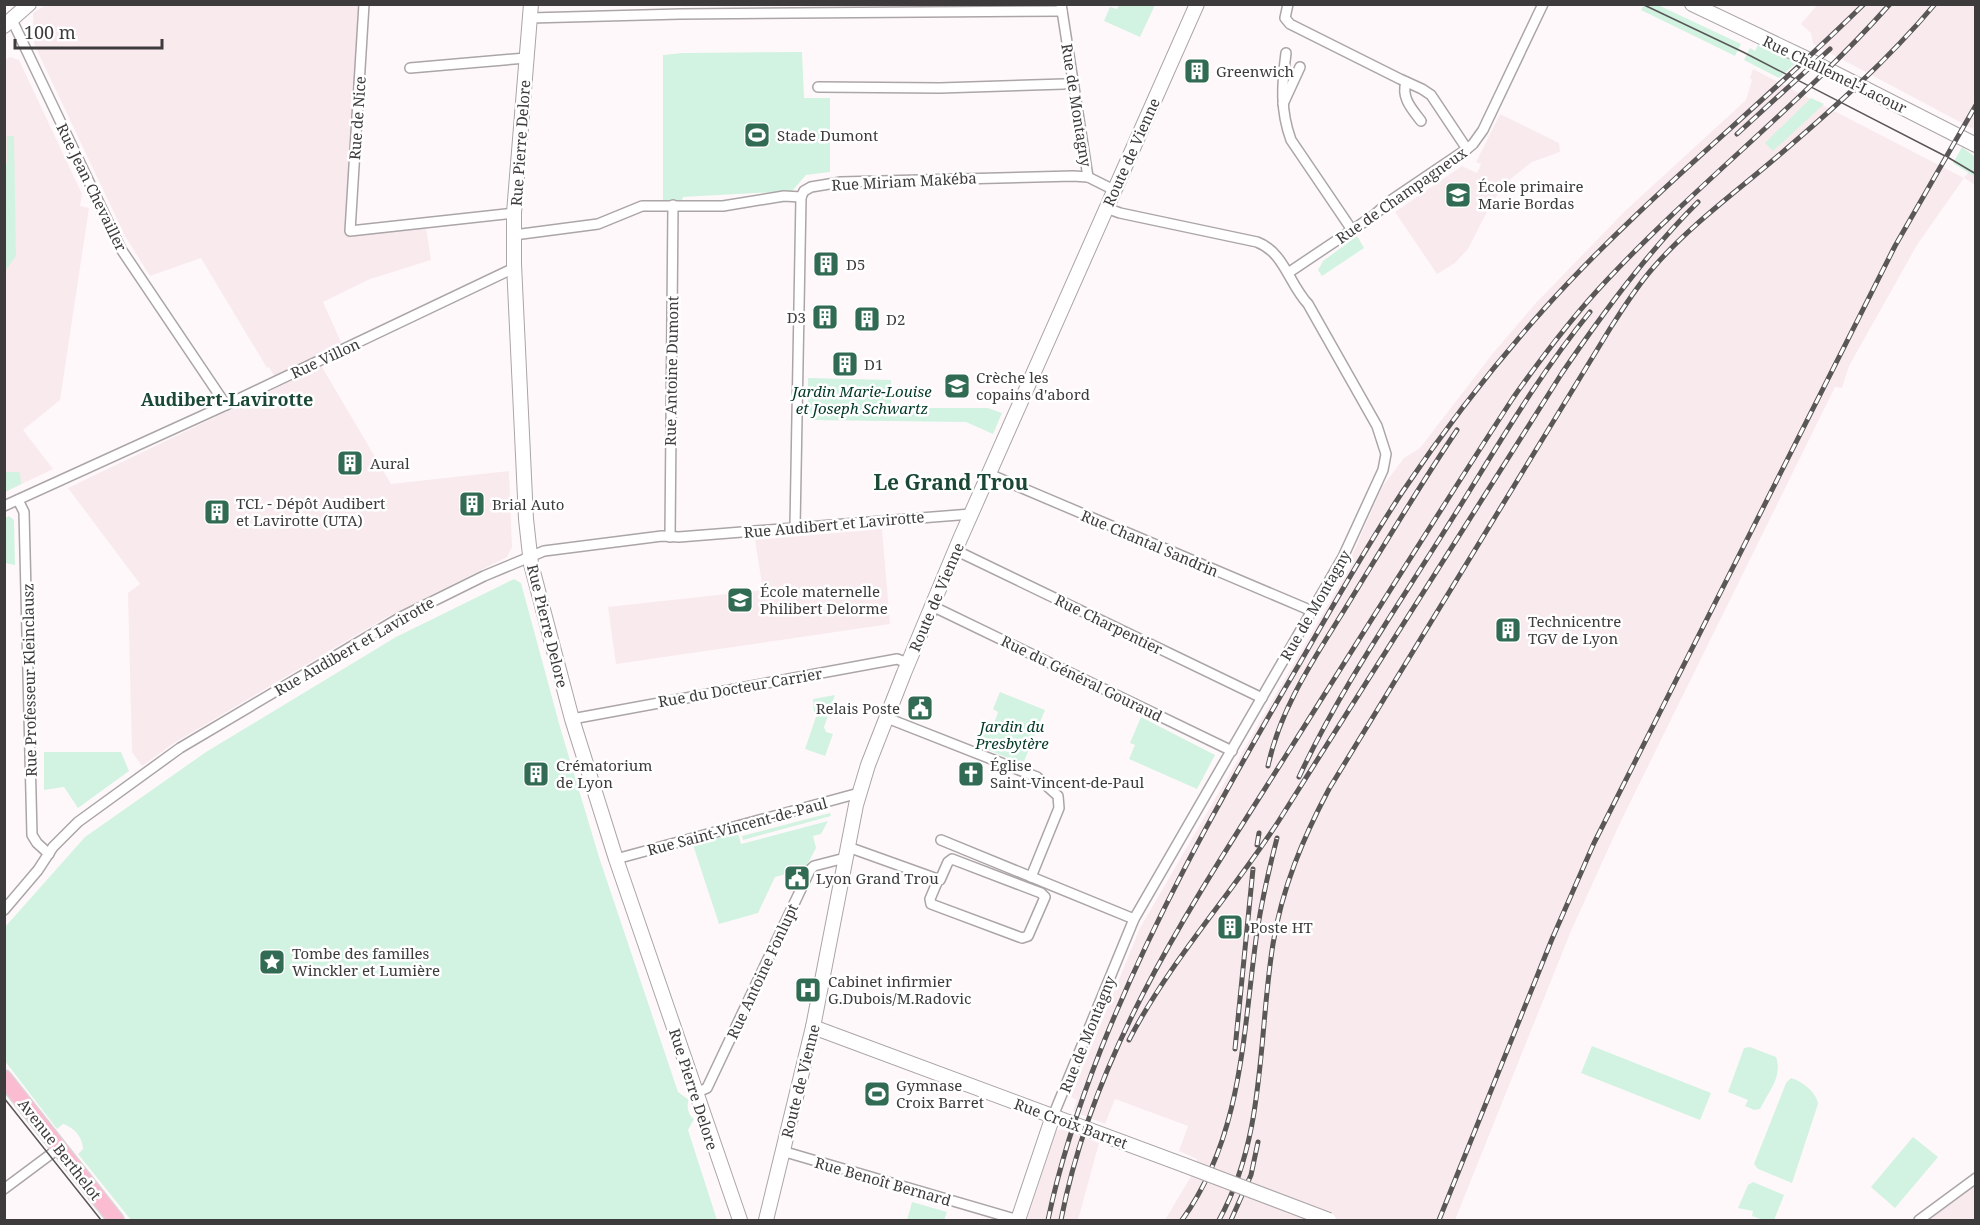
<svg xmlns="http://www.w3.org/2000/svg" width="1980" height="1225" font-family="'Noto Serif',serif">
  <rect width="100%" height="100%" fill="#fff8fa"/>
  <g fill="#f9eaee">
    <polygon points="47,4 361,5 347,235 426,227 431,260 370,279 323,302 341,342 322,367 391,484 509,471 512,547 507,557 385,618 174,743 142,766 132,752 128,593 140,584 68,488 280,386 269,367 267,368 201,258 150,276 125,236 34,44 33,13"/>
    <polygon points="1818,4 1975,5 1975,130 1813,44 1811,33 1801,24"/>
    <polygon points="10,57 19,60 82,194 80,206 89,208 60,400 23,430 53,469 5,492 4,61"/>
    <polygon points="1753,69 1964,178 1975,163 1975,185 1964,178 1917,245 1849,366 1842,388 1835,387 1620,823 1571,931 1455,1220 1165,1220 1190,1178 1197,1159 1179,1151 1188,1126 1115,1099 1105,1124 1073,1111 1077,1100 1071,1097 1140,928 1353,562 1351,558 1382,487 1404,458 1420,448 1494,352 1535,304 1625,211 1746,100 1752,80 1750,78"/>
    <polygon points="1500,114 1559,143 1560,152 1532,162 1508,181 1492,202 1468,249 1455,263 1437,274 1395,212 1462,166 1477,173 1481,164 1476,162"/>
    <polygon points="882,529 890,624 616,664 608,607 763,590 755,540"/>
    <polygon points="1061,1129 1099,1143 1078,1220 1027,1220 1056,1131"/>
    <polygon points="1975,1178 1975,1220 1919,1220"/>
  </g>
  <g fill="#d2f3e2">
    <polygon points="1644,4 1658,5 1741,44 1735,56 1641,10"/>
    <polygon points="1119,5 1155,5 1140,37 1104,21 1110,7 1117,9"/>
    <polygon points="1758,45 1797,62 1779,78 1744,60 1750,48 1755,51"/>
    <polygon points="802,52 804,98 830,98 830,172 806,175 792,191 683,197 682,200 663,200 663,55 683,53"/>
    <polygon points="1811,98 1824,104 1773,151 1765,143"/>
    <polygon points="7,136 14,136 16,256 5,271 4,162 7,164"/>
    <polygon points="1962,147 1975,157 1975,177 1953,163"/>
    <polygon points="1357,236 1364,248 1322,276 1318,270 1323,261"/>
    <polygon points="808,378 891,380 891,408 988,408 1002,413 993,434 966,422 808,420"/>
    <polygon points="5,472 20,472 21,484 5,492"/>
    <polygon points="9,516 14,520 15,565 5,563 5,518"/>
    <path d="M514,579L521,583L560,727L599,857L678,1092L689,1100C686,1105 688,1115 694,1119L688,1130L717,1220H131L78,1154L83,1149C83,1138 74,1127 63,1124L57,1129L5,1061V927L85,837L206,752L396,637Z"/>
    <polygon points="1000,692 1045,710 1023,764 983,748 983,743 980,742 988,721 994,723 998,712 993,709"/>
    <polygon points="835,695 824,727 826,732 833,734 825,756 805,749 817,714 814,713 813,699"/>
    <polygon points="1141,717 1215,755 1197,789 1129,759 1135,745 1130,743"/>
    <polygon points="44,752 121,752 129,771 78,808 64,787 44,790"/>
    <polygon points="830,813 831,816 743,840 742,836"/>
    <polygon points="828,821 821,834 813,836 816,848 805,869 775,877 758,913 719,924 692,842 737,830 741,844"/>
    <polygon points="1592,1046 1711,1093 1700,1120 1581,1073"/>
    <path d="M1750,1047L1776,1057C1783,1077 1768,1092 1760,1109L1754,1110L1745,1106L1748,1100L1728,1092L1744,1048Z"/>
    <path d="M1791,1078C1802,1081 1817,1093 1818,1104L1792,1183L1758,1169L1754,1164L1786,1083Z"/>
    <polygon points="1913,1137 1938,1157 1895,1208 1871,1187"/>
    <polygon points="1753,1182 1784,1195 1774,1220 1763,1220 1752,1216 1753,1211 1738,1208 1748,1185"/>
    <polygon points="912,1202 947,1212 944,1220 907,1220"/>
  </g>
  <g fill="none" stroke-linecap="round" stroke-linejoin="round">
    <defs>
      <g id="street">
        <polyline points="364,4 350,231 514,213"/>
        <polyline points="1061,4 1088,177"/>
        <polyline points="1288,4 1285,18 1290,24 1400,79 1422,89 1431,95 1467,149"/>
        <polyline points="530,18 680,14 1062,11"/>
        <polyline points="12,20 121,249 226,405"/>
        <path d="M1286,53C1282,84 1280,110 1291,140L1352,230"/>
        <polyline points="410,68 526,58"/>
        <path d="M1406,82C1401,98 1412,109 1421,121"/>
        <polyline points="818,87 940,88 1064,84"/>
        <polyline points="1283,104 1300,67"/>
        <polyline points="801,197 804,191 811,187 841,182 1073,176 1088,177 1114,190"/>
        <polyline points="514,235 598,224 642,206 723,206 784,196 801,197"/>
        <polyline points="1288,273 1373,216 1390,201 1467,149 1473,144 1483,130 1543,4"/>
        <polyline points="989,474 1312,611"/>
        <polyline points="18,500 24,512 32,835 37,843 49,854"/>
        <polyline points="4,506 226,405 514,268"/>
        <polyline points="795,527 801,197"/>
        <polyline points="670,537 673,205"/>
        <polyline points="955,550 1262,698"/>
        <polyline points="932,606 1232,751"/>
        <polyline points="887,718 1037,777 1058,796 1059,808 1031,877"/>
        <polyline points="572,719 897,659 908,663"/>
        <polyline points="941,840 1134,919"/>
        <polyline points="848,847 940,880 948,862 952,859 1041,893 1045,897 1028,936 1022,938 931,904 930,899 938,880"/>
        <polyline points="616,859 859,793"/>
        <polyline points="4,910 38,870 53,847 78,822 180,748 401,617 484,576 544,551 662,536 679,537 971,514"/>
        <polyline points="699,1098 698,1092 707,1088 810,870 814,866 845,858"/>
        <path d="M1053,1116L1134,919L1343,557L1383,470L1386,454L1377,426L1308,304C1289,284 1284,252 1257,242L1120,213L1106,208"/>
        <polyline points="782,1151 1018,1220"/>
        <polyline points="4,1189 59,1148"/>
        <polyline points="1919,1220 1976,1178"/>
      </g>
      <g id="secondary">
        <polyline points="531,4 514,213 514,264 526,519 531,564 572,719 616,859 740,1220"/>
        <polyline points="1692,4 1801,56 1976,145"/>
        <polyline points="4,26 29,4"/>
        <polyline points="813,1027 1184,1165"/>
        <polyline points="766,1220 813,1027 856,805 868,765 904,673 960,539 1197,4"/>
        <polyline points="1018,1220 1053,1116"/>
      </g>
      <polyline id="primary" points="4,1078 116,1220"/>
    </defs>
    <use href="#street" stroke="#aba5a7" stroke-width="12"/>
    <use href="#secondary" stroke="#aba5a7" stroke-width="16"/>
    <use href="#primary" stroke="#d8d8d8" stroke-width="18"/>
    <use href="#street" stroke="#fff" stroke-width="9"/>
    <use href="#secondary" stroke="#fff" stroke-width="14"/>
    <use href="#primary" stroke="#fbbbd1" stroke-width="15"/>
    <g stroke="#5a5757" stroke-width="1.5">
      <polyline points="1642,4 1743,52 1949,158 1976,174"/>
      <polyline points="4,1098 101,1220"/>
    </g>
    <defs>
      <g id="rail">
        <polyline points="1737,134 1830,49"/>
        <path d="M1268,766C1281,704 1319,652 1351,599C1386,542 1420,485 1457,430"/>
        <path d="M1299,777C1340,689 1396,609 1447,527C1493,454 1536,378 1590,312"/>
        <polyline points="1257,845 1259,833"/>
        <path d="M1129,1040C1170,961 1230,896 1278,822L1562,373C1603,313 1647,253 1698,202"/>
        <polyline points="1235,1049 1253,869"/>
        <path d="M1048,1220C1060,1162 1079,1105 1101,1049C1152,921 1215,809 1284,690C1323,624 1360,556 1403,491C1446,427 1493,366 1545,308C1643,199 1759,108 1864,4"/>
        <path d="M1061,1220C1095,1044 1198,895 1292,746C1365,630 1438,513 1513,398C1542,357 1572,317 1607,280C1697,184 1802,103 1890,4"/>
        <path d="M1182,1220C1243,1136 1243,1031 1257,932C1262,900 1269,869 1277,838"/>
        <path d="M1219,1220C1266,1135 1258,1037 1273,944C1282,888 1303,838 1329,789L1611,327C1624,307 1637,286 1653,268C1689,226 1736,192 1778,156C1833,109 1888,60 1935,4"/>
        <polyline points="1231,1220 1251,1175 1258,1142"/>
        <polyline points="1439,1220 1552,939 1594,843 1895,246 1976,105"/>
      </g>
    </defs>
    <use href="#rail" stroke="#5a5757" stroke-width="5"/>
    <use href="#rail" stroke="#fff" stroke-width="3" stroke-dasharray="9" stroke-linecap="butt"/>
    <defs>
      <polyline id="secondary-bridge" points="1184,1165 1329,1220"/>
    </defs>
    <use href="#secondary-bridge" stroke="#aba5a7" stroke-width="16" stroke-linecap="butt"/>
    <use href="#secondary-bridge" stroke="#fff" stroke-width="14"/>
  </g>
  <defs>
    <symbol id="building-square" viewBox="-11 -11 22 22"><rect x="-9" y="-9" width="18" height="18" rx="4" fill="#326b53" stroke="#fff"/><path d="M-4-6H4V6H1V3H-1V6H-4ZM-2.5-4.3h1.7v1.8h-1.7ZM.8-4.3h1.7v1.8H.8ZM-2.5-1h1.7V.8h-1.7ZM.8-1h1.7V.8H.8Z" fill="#fff"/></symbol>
    <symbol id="stadium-square" viewBox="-11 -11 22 22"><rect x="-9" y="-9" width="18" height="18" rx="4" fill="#326b53" stroke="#fff"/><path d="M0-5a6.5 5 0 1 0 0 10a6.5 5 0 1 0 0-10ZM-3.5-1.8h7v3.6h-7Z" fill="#fff"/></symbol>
    <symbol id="school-square" viewBox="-11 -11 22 22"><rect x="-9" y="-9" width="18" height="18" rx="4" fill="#326b53" stroke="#fff"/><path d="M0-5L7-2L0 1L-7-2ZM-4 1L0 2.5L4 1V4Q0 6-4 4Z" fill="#fff"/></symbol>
    <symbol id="civic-square" viewBox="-11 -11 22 22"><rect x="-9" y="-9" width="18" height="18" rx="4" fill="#326b53" stroke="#fff"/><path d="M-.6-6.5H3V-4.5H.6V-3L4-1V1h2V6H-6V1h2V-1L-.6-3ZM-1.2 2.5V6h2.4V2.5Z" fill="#fff"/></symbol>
    <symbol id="church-square" viewBox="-11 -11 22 22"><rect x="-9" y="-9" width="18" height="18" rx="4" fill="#326b53" stroke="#fff"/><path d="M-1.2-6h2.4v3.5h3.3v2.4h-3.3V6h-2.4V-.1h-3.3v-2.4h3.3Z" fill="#fff"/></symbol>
    <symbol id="sight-square" viewBox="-11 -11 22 22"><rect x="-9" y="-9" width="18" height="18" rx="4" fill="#326b53" stroke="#fff"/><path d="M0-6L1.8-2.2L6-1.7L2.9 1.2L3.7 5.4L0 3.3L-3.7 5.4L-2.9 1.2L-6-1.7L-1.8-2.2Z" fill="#fff"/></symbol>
    <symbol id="hospital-square" viewBox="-11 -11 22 22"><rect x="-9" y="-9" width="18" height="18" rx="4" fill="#326b53" stroke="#fff"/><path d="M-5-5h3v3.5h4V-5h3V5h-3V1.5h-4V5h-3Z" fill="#fff"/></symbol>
  </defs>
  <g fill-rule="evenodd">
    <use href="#building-square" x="1182" y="56" width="30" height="30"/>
    <use href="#stadium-square" x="742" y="120" width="30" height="30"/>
    <use href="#school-square" x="1443" y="180" width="30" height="30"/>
    <use href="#building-square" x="811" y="249" width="30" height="30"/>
    <use href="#building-square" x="810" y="302" width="30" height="30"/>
    <use href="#building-square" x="852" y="304" width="30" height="30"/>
    <use href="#building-square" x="830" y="349" width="30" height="30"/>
    <use href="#school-square" x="942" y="371" width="30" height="30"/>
    <use href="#building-square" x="335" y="448" width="30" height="30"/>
    <use href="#building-square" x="457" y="489" width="30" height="30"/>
    <use href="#building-square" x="202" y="497" width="30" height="30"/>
    <use href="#school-square" x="725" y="585" width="30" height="30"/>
    <use href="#building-square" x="1493" y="615" width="30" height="30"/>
    <use href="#civic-square" x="905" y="693" width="30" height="30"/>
    <use href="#building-square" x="521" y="759" width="30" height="30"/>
    <use href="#church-square" x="956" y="759" width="30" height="30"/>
    <use href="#civic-square" x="782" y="863" width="30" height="30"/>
    <use href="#building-square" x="1215" y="912" width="30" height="30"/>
    <use href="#sight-square" x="257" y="947" width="30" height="30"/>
    <use href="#hospital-square" x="793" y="975" width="30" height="30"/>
    <use href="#stadium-square" x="862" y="1079" width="30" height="30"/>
  </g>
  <g text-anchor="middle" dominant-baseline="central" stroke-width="5" stroke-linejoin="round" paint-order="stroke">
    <g font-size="15" fill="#3d3b3b" stroke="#fff" text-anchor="start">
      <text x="1216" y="71">Greenwich</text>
      <text x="777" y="135">Stade Dumont</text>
      <text x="1478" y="186">École primaire<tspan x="1478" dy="17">Marie Bordas</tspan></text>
      <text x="846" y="264">D5</text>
      <text x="806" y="317" text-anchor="end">D3</text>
      <text x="886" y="319">D2</text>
      <text x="864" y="364">D1</text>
      <text x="976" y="377">Crèche les<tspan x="976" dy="17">copains d'abord</tspan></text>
      <text x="370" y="463">Aural</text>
      <text x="236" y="503">TCL - Dépôt Audibert<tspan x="236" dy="17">et Lavirotte (UTA)</tspan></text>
      <text x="492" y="504">Brial Auto</text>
      <text x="760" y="591">École maternelle<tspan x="760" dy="17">Philibert Delorme</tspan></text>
      <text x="1528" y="621">Technicentre<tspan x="1528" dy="17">TGV de Lyon</tspan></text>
      <text x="900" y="708" text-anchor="end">Relais Poste</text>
      <text x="556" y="765">Crématorium<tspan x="556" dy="17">de Lyon</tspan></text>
      <text x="990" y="765">Église<tspan x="990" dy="17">Saint-Vincent-de-Paul</tspan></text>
      <text x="816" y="878">Lyon Grand Trou</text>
      <text x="1250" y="927">Poste HT</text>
      <text x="292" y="953">Tombe des familles<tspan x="292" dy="17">Winckler et Lumière</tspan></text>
      <text x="828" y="981">Cabinet infirmier<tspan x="828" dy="17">G.Dubois/M.Radovic</tspan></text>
      <text x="896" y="1085">Gymnase<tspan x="896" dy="17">Croix Barret</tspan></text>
    </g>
    <g font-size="15" fill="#3d3b3b" stroke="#fff">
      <text transform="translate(1835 74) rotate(26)">Rue Challemel-Lacour</text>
      <text transform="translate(1077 105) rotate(81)">Rue de Montagny</text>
      <text transform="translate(357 118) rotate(-86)">Rue de Nice</text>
      <text transform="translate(520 143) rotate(-86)">Rue Pierre Delore</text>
      <text transform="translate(1131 152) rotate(-66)">Route de Vienne</text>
      <text transform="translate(904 181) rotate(-3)">Rue Miriam Makéba</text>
      <text transform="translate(92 187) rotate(64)">Rue Jean Chevailler</text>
      <text transform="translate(1401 195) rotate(-35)">Rue de Champagneux</text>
      <text transform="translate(325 358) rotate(-25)">Rue Villon</text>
      <text transform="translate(671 371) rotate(-89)">Rue Antoine Dumont</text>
      <text transform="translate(834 524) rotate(-5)">Rue Audibert et Lavirotte</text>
      <text transform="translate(1150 543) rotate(23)">Rue Chantal Sandrin</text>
      <text transform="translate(936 597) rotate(-67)">Route de Vienne</text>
      <text transform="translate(1315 605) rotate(-60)">Rue de Montagny</text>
      <text transform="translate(1109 624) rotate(26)">Rue Charpentier</text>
      <text transform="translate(548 626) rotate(76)">Rue Pierre Delore</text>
      <text transform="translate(354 646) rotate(-30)">Rue Audibert et Lavirotte</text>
      <text transform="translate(1082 678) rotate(26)">Rue du Général Gouraud</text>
      <text transform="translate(29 680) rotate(-91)">Rue Professeur Kleinclausz</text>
      <text transform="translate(740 687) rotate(-10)">Rue du Docteur Carrier</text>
      <text transform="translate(737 826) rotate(-15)">Rue Saint-Vincent-de-Paul</text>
      <text transform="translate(762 971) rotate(-65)">Rue Antoine Fonlupt</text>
      <text transform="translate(1087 1034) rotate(-68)">Rue de Montagny</text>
      <text transform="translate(800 1081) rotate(-76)">Route de Vienne</text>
      <text transform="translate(694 1089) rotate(72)">Rue Pierre Delore</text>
      <text transform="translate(1071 1123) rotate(20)">Rue Croix Barret</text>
      <text transform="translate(60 1149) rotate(52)">Avenue Berthelot</text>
      <text transform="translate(883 1181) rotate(16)">Rue Benoît Bernard</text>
    </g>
    <g font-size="15" font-style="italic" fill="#003825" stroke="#fff">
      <text x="862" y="391">Jardin Marie-Louise<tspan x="862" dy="17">et Joseph Schwartz</tspan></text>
      <text x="1012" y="726">Jardin du<tspan x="1012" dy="17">Presbytère</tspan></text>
    </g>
    <g font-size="18" font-weight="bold" fill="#1a4835" stroke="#fff">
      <text x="227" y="399">Audibert-Lavirotte</text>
    </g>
    <g font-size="21" font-weight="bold" fill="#1a4835" stroke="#fff">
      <text x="951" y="482">Le Grand Trou</text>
    </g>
  </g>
  <rect width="1980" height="1225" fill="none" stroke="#3d3b3b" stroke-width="12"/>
  <path d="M15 39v9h147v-9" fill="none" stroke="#3d3b3b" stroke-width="3"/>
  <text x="24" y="39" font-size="18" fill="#3d3b3b" stroke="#ffffff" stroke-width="4.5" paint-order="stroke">100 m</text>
</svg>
